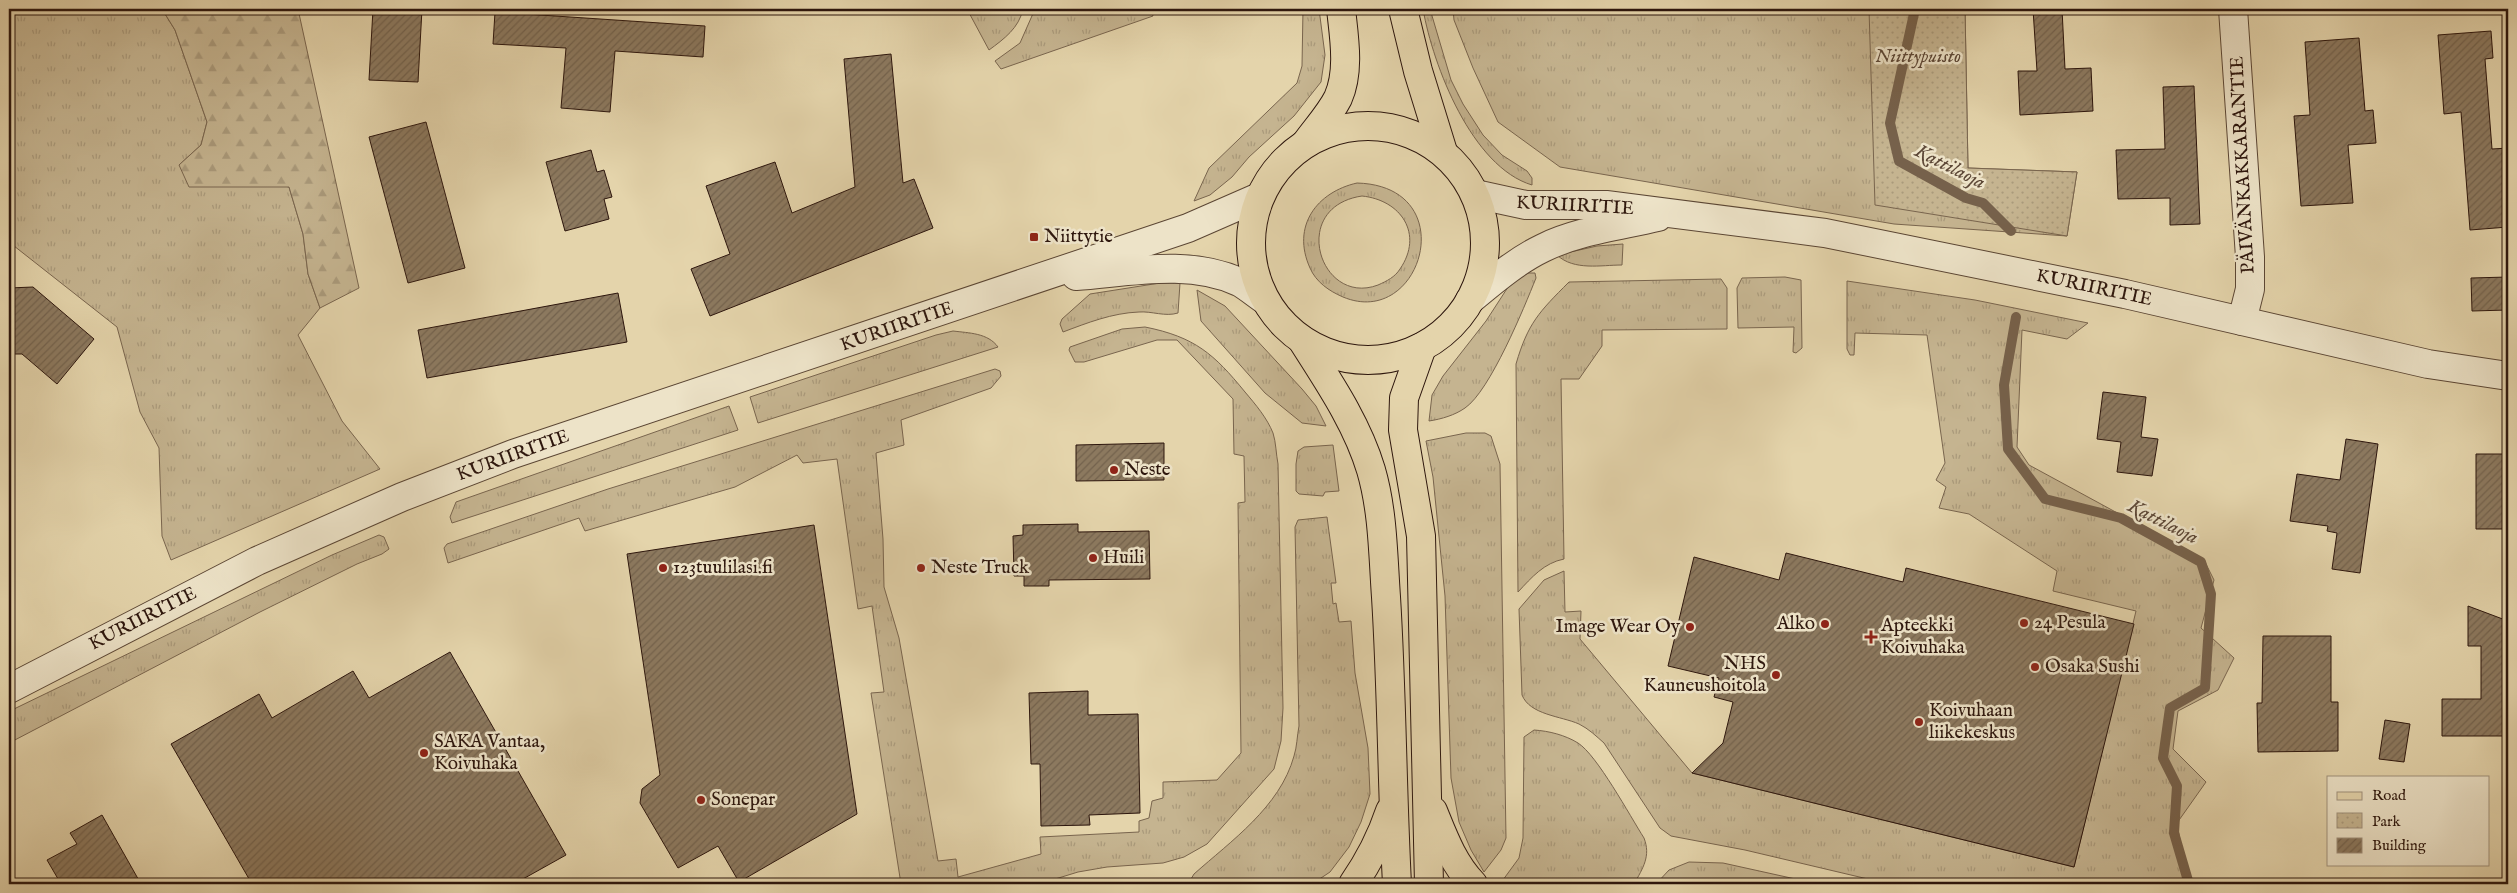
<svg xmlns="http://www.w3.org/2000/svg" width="2517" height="893" font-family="'IM FELL English',serif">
  <defs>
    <pattern id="grass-tufts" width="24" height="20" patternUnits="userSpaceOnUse" patternTransform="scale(1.25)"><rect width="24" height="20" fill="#c5b490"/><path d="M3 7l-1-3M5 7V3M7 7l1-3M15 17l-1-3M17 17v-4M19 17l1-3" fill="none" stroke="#aa9a7b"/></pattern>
    <pattern id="forest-firs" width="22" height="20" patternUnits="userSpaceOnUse" patternTransform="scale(1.25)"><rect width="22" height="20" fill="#c5b490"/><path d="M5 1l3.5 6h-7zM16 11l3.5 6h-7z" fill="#aa9a7b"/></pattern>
    <pattern id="park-dots" width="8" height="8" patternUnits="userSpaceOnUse" patternTransform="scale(1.25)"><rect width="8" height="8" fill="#c5b490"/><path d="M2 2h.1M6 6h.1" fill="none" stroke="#aa9a7b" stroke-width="1.8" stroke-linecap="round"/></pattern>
    <pattern id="building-hatch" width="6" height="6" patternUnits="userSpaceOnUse" patternTransform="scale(1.25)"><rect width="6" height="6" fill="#8c795f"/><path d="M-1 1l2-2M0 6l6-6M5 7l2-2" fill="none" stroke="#73624d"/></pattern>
  </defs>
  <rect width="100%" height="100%" fill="#e4d4ab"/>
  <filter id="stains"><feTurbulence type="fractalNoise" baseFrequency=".004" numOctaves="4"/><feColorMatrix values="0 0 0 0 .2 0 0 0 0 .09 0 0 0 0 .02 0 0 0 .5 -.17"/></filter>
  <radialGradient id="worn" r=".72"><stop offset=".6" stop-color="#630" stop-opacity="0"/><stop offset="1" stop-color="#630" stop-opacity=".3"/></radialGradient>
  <g fill="url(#grass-tufts)" stroke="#79654e" fill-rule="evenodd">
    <polygon points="9,9 162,9 175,30 207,122 201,145 179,165 289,187 303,234 308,274 320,308 298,335 342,421 380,469 171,560 162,536 159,448 140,412 117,327 9,242"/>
    <path d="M967,9H1023C1019,28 1004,39 989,50Z"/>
    <polygon points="1035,9 1151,9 1153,16 1001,69 995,61 1020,43"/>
    <polygon points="1303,9 1319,9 1325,55 1321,82 1294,116 1249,157 1232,177 1210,195 1194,201 1209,168 1297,83 1302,66"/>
    <path d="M1423,9H1430L1451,80L1463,104L1483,135L1502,155L1527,171L1532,178V185C1472,167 1433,66 1423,9Z"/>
    <polygon points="1453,9 1965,9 1968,168 2077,172 2067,236 1894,224 1560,167 1498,122 1473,68 1454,20"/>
    <path d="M1357,183C1464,186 1422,330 1343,297C1329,291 1316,282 1310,268C1291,226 1317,192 1357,183ZM1362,196C1401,200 1424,234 1400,269C1395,277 1387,281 1378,285C1320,307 1288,207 1362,196Z"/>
    <path d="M1623,244L1622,265C1601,265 1574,271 1557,255L1597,246Z"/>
    <path d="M1528,273H1535L1536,278C1524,308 1490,391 1465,408C1455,415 1442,419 1429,421L1432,395L1443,376L1486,321L1510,284Z"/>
    <polygon points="1785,277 1801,280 1802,348 1796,353 1793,352 1794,327 1738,328 1737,288 1742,278"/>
    <path d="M1721,279L1727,288V329L1602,330V346L1579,379H1561L1564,559C1544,563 1532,577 1518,592L1516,364C1528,323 1539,312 1569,282Z"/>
    <path d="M1847,281L1975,300L2088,323L2067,339L2022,330L2017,447L2029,465L2204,560L2214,580L2201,628L2234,658L2218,690L2178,711L2173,749L2206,782L2177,823L2188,884H1889L1745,850L1671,836L1660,828L1604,743C1596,736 1589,729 1579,724C1561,716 1530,715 1522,695L1519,609L1544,580L1564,571L1565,612L1581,611L1580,639L1692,773L2074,867L2136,611L2053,591L2057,571L1969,514L1939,508L1946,487L1936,480L1945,463L1927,335L1855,333L1854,355H1850L1847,349Z"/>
    <path d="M1160,283H1180L1178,313C1165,317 1152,311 1139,312C1112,313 1087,323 1063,332L1060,324L1062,319L1090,294Z"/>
    <polygon points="1197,290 1225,306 1302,389 1316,406 1326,426 1302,423 1265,393 1201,321"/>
    <path d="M1145,327C1195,337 1214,354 1245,392C1256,405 1267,418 1273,433C1276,442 1276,454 1278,464L1283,708L1281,741L1274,769L1207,844L1184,857L1163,863L1107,867L1078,872L1039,884H901L871,693L884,692L872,606L858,609L837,459L803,463L797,455L735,487L585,531L579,518L448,563L444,548L447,544L608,489L995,369L1000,371L1001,376L991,388L901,420L904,445L876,453L883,539L884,587L899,638L938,861L956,859L958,877L1041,854L1040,837L1139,832V821L1149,818L1152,801L1163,798V782L1217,780L1241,753L1238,503L1245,502L1244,456L1234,454L1233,399L1177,340H1157L1084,362H1075L1069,350L1070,347L1122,329Z"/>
    <path d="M953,331C969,333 988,333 998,347L758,423L750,397L936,335Z"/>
    <polygon points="729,406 738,430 452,523 450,517 456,502"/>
    <polygon points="1466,433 1485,433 1491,436 1500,464 1506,838 1501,850 1484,872 1471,850 1459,822 1451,778 1445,596 1433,477 1426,441"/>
    <polygon points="1333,445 1339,491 1325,492 1323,496 1299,494 1296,491 1296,464 1298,451 1304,447"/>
    <path d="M1327,517L1336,583H1331L1333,604L1336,603L1339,622L1351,621L1355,673L1368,748L1370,794L1361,822L1349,847L1330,872L1312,884H1188L1194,874C1231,841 1280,807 1294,756C1297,747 1297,736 1299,726L1295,527L1298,520Z"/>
    <polygon points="379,535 384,537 389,549 382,554 357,564 260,612 11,742 9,738 9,712 16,708 332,555"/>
    <path d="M1534,730C1549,731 1565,735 1578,743C1597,755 1630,816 1644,838C1651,856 1643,868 1634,884H1500L1519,858L1523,838L1524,737Z"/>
    <polygon points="1689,862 1723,863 1818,884 1656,884 1669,870"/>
  </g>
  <polygon fill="url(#forest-firs)" stroke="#79654e" points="162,9 298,9 359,288 320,308 308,274 303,234 289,187 189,187 179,165 201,145 207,122 175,30"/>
  <polygon fill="url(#park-dots)" stroke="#79654e" points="1869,9 1965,9 1968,168 2077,172 2067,236 1875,205"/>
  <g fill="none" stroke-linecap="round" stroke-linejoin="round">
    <g stroke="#76614b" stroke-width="10">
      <polyline points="1915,9 1890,123 1899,161 1966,198 1983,203 2011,231"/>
      <polyline points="2016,317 2004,385 2008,449 2045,499 2121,518 2201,562 2211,594 2205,688 2170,708 2163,758 2177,786 2174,833 2189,884"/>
    </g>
  </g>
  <g fill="url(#building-hatch)" stroke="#2d160d">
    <polygon points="373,9 422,9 418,82 369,80"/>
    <polygon points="2033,9 2062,9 2065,69 2091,68 2093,111 2020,115 2018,71 2037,71"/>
    <polygon points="495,12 705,26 703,57 615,51 610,112 561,108 566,48 493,44"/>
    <polygon points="2491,31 2493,58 2485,59 2492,149 2508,148 2508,227 2470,230 2461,112 2444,114 2438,35"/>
    <polygon points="2359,38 2365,111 2373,110 2376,143 2348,145 2353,203 2301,206 2294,116 2310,115 2305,42"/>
    <polygon points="891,54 903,183 914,179 933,228 710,316 691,269 730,254 706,186 775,162 792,213 855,187 844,59"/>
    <polygon points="2194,86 2200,224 2170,225 2170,198 2118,199 2116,150 2165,149 2163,87"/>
    <polygon points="426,122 465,268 408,283 369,137"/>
    <polygon points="591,150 597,172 604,170 612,197 604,199 609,219 565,231 546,162"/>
    <polygon points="2508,277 2508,310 2472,311 2471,278"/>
    <polygon points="33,287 94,339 57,384 22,354 9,354 9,288"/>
    <polygon points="618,293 627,342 427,378 418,330"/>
    <polygon points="2103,392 2146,397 2141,437 2158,439 2152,476 2117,472 2121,442 2097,439"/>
    <polygon points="2346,439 2378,444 2360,573 2332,569 2337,533 2327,531 2328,526 2290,521 2297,474 2340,480"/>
    <polygon points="1164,443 1164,480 1076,481 1076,445"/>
    <polygon points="2476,454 2505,454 2508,529 2476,529"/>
    <polygon points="1078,524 1078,532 1149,531 1150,579 1049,580 1049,586 1024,586 1024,576 1014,576 1013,536 1023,535 1023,525"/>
    <polygon points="814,525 857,814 739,882 718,846 678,868 640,803 642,789 660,775 627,554"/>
    <polygon points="1786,553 1903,582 1906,568 2134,624 2074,867 1692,773 1723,743 1733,702 1714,697 1719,678 1668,666 1694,557 1779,580"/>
    <polygon points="2468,606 2508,621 2507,736 2442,736 2442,699 2481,699 2481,646 2468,646"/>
    <polygon points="2263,636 2331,636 2331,702 2338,702 2338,751 2258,752 2257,703 2262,703"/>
    <polygon points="450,652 566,855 514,884 252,884 171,744 259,694 272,718 353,671 369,698"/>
    <polygon points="1088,691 1088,715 1138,714 1140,813 1089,815 1090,825 1041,826 1040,764 1031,764 1029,693"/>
    <polygon points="2385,720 2410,724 2404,762 2379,759"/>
    <polygon points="102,815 141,884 61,884 47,860 77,844 70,833"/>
  </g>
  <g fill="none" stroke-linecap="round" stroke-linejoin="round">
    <defs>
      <g id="minor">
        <polyline points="2233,9 2250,257 2250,289 2242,321"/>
        <polyline points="1475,194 1526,205 1606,205 1825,233 2125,294 2428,364 2508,376"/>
        <path d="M1076,276C1130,272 1189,259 1239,282C1248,287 1256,294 1265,300"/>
        <path d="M1470,300C1493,281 1516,261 1543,248C1577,231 1620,226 1658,217"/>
        <polyline points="9,689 257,561 402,497 513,454 1188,228 1259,197"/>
      </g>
      <g id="major">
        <polyline points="1403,9 1418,71 1443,152"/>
        <circle cx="1368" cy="243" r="117"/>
        <path d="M1306,143C1316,129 1330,114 1338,98C1350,71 1344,37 1341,9"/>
      </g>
      <g id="highway">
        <path d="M1302,340C1328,381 1357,423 1371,470C1383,511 1383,555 1386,597C1392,693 1392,789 1397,884"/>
        <polyline points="1422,347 1404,398 1403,430 1421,536 1429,884"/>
        <path d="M1433,811C1444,838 1453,863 1473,884"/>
        <path d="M1353,884C1369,861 1381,838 1390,811"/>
      </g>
    </defs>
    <use href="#minor" stroke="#5b4634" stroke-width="30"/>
    <use href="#major" stroke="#2d160d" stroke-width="30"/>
    <use href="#highway" stroke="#2d160d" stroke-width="30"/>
    <use href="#minor" stroke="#ede3c8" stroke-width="28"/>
    <use href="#major" stroke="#e4d4ab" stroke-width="28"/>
    <use href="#highway" stroke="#e4d4ab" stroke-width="28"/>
  </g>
  <g fill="#8f2418" stroke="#ede3c8" stroke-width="2">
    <rect x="1029" y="232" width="10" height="10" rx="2.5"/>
    <circle cx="1114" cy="470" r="5"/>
    <circle cx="1093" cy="558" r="5"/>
    <circle cx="663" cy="568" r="5"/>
    <circle cx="921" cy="568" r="5"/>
    <circle cx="2024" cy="623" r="5"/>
    <circle cx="1825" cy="624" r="5"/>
    <circle cx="1690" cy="627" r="5"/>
    <path d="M1868.5 629.5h5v5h5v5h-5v5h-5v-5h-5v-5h5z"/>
    <circle cx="2035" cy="667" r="5"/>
    <circle cx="1776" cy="675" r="5"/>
    <circle cx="1919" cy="722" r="5"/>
    <circle cx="424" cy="753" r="5"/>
    <circle cx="701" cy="800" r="5"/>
  </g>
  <g text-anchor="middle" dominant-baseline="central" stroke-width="5" stroke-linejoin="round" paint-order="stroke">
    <g font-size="19" font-style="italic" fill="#5b4534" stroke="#ede3c8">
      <text x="1918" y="57">Niittypuisto</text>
    </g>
    <g font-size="19" fill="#2d160d" stroke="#ede3c8">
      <text transform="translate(2243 165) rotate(-93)">PÄIVÄNKAKKARANTIE</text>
      <text transform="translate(1575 206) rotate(3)">KURIIRITIE</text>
      <text transform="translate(2094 288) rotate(12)">KURIIRITIE</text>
      <text transform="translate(897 327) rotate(-19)">KURIIRITIE</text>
      <text transform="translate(513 456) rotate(-20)">KURIIRITIE</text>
      <text transform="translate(143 619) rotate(-27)">KURIIRITIE</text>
    </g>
    <g font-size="19" fill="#2d160d" stroke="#ede3c8" text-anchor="start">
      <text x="1044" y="237">Niittytie</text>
      <text x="1124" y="470">Neste</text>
      <text x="1103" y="558">Huili</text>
      <text x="673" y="568">123tuulilasi.fi</text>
      <text x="931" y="568">Neste Truck</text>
      <text x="2034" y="623">24 Pesula</text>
      <text x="1815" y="624" text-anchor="end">Alko</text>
      <text x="1881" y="626">Apteekki<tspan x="1881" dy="22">Koivuhaka</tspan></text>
      <text x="1680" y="627" text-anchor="end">Image Wear Oy</text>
      <text x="1766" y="664" text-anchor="end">NHS<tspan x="1766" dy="22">Kauneushoitola</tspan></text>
      <text x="2045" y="667">Osaka Sushi</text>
      <text x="1929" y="711">Koivuhaan<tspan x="1929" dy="22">liikekeskus</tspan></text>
      <text x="434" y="742">SAKA Vantaa,<tspan x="434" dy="22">Koivuhaka</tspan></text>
      <text x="711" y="800">Sonepar</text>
    </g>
    <g font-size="20" font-style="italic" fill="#5d4837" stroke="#ede3c8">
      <text transform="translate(1950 167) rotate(27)">Kattilaoja</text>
      <text transform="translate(2163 522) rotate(27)">Kattilaoja</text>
    </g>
  </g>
  <rect width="2517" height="893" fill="none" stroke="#e4d4ab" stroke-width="30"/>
  <rect x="10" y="10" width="2497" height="873" fill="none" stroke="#2d160d" stroke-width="2.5"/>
  <rect x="15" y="15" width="2487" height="863" fill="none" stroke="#2d160d"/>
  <rect x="2327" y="776" width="162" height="90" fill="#ede3c8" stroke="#a0917d"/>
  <rect x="2337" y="792" width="25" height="8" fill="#e4d4ab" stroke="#a0917d"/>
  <text x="2372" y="800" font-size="15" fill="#2d160d">Road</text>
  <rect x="2337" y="813" width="25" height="15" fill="url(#park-dots)" stroke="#a0917d"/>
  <text x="2372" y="826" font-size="15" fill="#2d160d">Park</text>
  <rect x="2337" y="838" width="25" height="15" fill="url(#building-hatch)" stroke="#a0917d"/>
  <text x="2372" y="850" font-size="15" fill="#2d160d">Building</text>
  <rect width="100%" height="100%" filter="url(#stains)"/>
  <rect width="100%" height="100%" fill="url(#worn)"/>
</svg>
